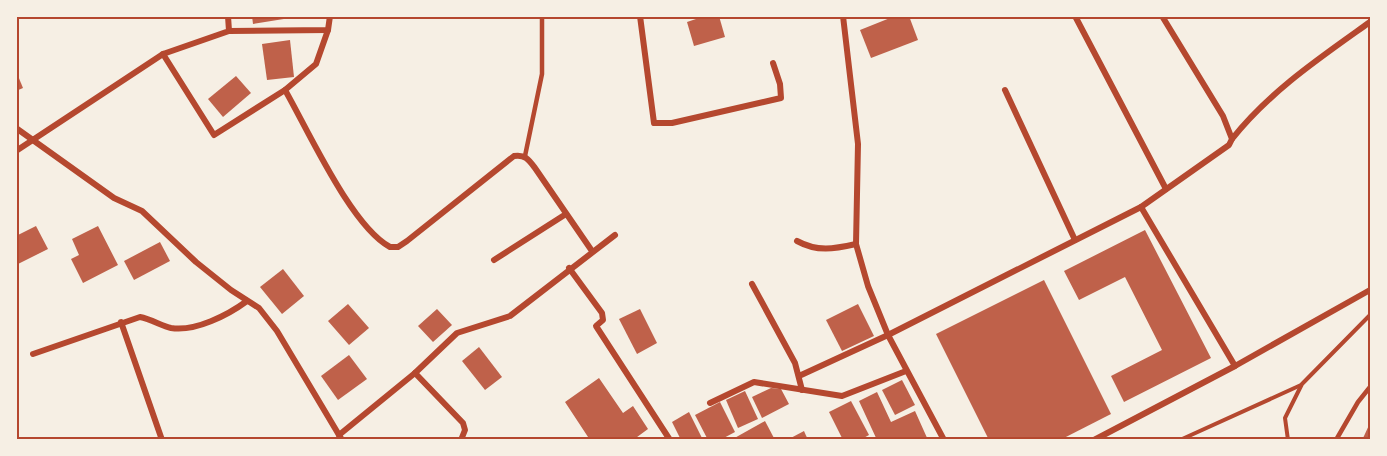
<svg xmlns="http://www.w3.org/2000/svg" width="1387" height="456" font-family="'Space Grotesk',sans-serif">
  <rect width="100%" height="100%" fill="#f6efe4"/>
  <g fill="#bf614a">
    <polygon points="252,16 290,16 290,18 253,24"/>
    <polygon points="705,16 719,16 725,37 694,46 687,22"/>
    <polygon points="895,16 909,16 918,40 871,58 860,30"/>
    <polygon points="290,40 294,77 267,80 262,44"/>
    <polygon points="16,71 23,88 16,91"/>
    <polygon points="236,76 251,93 223,117 208,99"/>
    <polygon points="36,226 48,249 16,265 16,236"/>
    <polygon points="98,226 118,265 83,283 71,259 79,255 72,239"/>
    <polygon points="1145,230 1211,358 1124,402 1111,376 1162,350 1125,277 1079,300 1064,271"/>
    <polygon points="160,242 170,261 134,280 124,261"/>
    <polygon points="283,269 304,296 282,314 260,287"/>
    <polygon points="1044,280 1111,414 1060,440 989,440 936,334"/>
    <polygon points="348,304 369,328 349,345 328,321"/>
    <polygon points="858,304 874,336 842,351 826,320"/>
    <polygon points="437,309 452,325 433,342 418,326"/>
    <polygon points="640,309 657,343 637,354 619,319"/>
    <polygon points="479,347 502,377 485,390 462,361"/>
    <polygon points="349,355 367,379 338,400 321,376"/>
    <polygon points="599,378 623,413 633,406 648,429 633,440 590,440 565,402"/>
    <polygon points="902,380 915,405 895,415 882,390"/>
    <polygon points="771,388 781,389 789,404 762,418 752,397"/>
    <polygon points="745,391 758,419 738,428 726,400"/>
    <polygon points="877,392 891,422 915,411 928,440 877,440 859,401"/>
    <polygon points="851,401 869,435 860,440 843,440 829,412"/>
    <polygon points="720,402 735,432 720,440 708,440 695,415"/>
    <polygon points="689,412 702,438 699,440 681,440 672,422"/>
    <polygon points="765,421 775,440 731,440"/>
    <polygon points="1370,423 1370,440 1362,440 1364,436"/>
    <polygon points="804,431 808,440 787,440"/>
  </g>
  <g fill="none" stroke-linecap="round" stroke-linejoin="round">
    <g stroke="#b5482f" stroke-width="4">
      <polyline points="1180,440 1301,385"/>
      <polyline points="1288,440 1285,418 1302,384 1370,315"/>
    </g>
    <g stroke="#b5482f" stroke-width="4.5">
      <polyline points="525,156 542,74 542,16"/>
      <polyline points="1336,440 1358,402 1370,387"/>
    </g>
    <g stroke="#b5482f" stroke-width="6">
      <polyline points="640,16 654,123 672,123 781,98 780,84 773,63"/>
      <polyline points="843,16 858,144 856,244 868,286 888,335 944,440"/>
      <polyline points="1075,16 1166,189"/>
      <polyline points="229,31 328,30 330,16"/>
      <polyline points="163,54 229,31 228,16"/>
      <polyline points="285,90 316,64 328,30"/>
      <polyline points="1005,90 1075,240"/>
      <polyline points="16,128 114,198 142,211 196,262 231,290 259,308 277,331 342,440"/>
      <path d="M1232,139C1270,91 1321,57 1370,22"/>
      <path d="M16,151L163,54L214,135L285,90C308,130 351,226 390,247H398L407,241L514,156C525,154 529,160 535,168L592,251"/>
      <polyline points="1141,207 1229,145 1232,139 1223,116 1162,16"/>
      <path d="M797,241C817,252 834,249 856,244"/>
      <polyline points="494,260 566,214"/>
      <polyline points="569,268 602,313 603,320 596,326 670,440"/>
      <polyline points="752,284 795,363 802,390"/>
      <polyline points="121,322 162,440"/>
      <path d="M33,354L140,317C151,319 162,326 171,328C195,332 228,315 247,301"/>
      <polyline points="415,373 463,423 465,430 461,440"/>
      <polyline points="799,376 888,335 1141,207 1235,366"/>
      <polyline points="710,403 754,382 842,396 906,371"/>
      <polyline points="339,435 415,373 457,333 510,316 615,235"/>
      <polyline points="1094,440 1235,366 1370,290"/>
    </g>
  </g>
  <rect width="1387" height="456" fill="none" stroke="#f6efe4" stroke-width="36"/>
  <rect x="18" y="18" width="1351" height="420" fill="none" stroke="#b5482f" stroke-width="2"/>
</svg>
